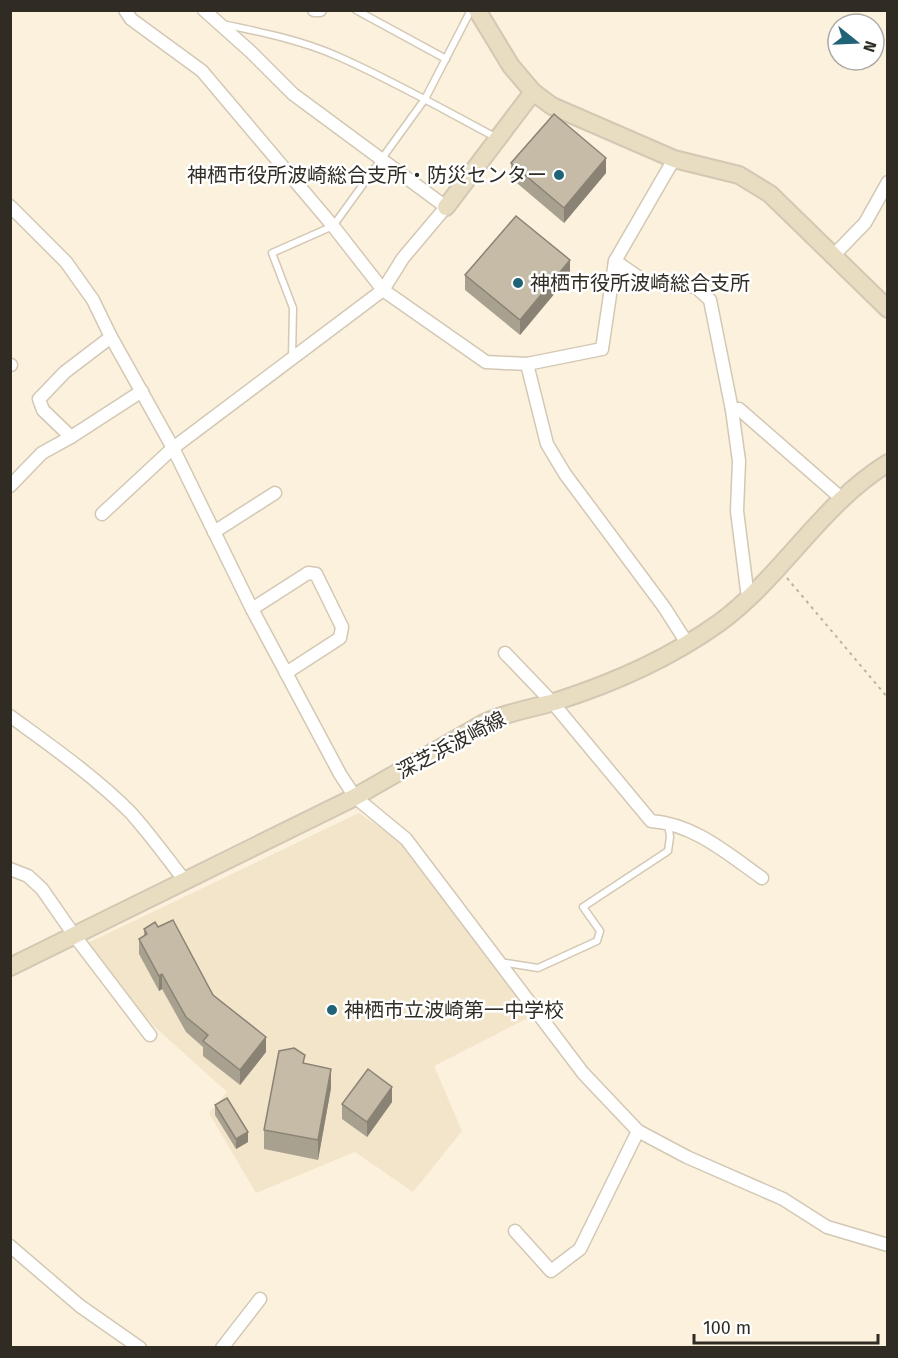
<svg xmlns="http://www.w3.org/2000/svg" width="898" height="1358" font-family="'Fira Sans','Noto Sans JP',sans-serif">
  <rect width="100%" height="100%" fill="#fbf1dc"/>
  <polygon fill="#f3e5ca" points="359,813 405,845 487,953 530,1017 434,1066 462,1131 413,1192 355,1152 256,1193 209,1113 227,1092 155,1027 131,1002 88,943"/>
  <g fill="none" stroke-linecap="round" stroke-linejoin="round">
    <defs>
      <g id="lane">
        <polyline points="356,10 446,59"/>
        <path d="M222,24C261,32 301,40 337,56C392,80 444,110 497,138"/>
        <polyline points="292,358 293,308 272,253 333,226 425,99 471,10"/>
        <polyline points="501,965 506,963 538,968 597,941 600,931 583,907 668,851 670,837 668,823"/>
      </g>
      <g id="street">
        <polyline points="125,10 131,19 202,71 333,226 383,290 486,362 527,364 602,349 615,261 644,281 696,287 710,300 732,410 739,461 737,511 748,598"/>
        <polyline points="314,10 320,10"/>
        <polyline points="10,206 66,262 93,300 111,337 173,448 252,609 340,774 355,797 406,839 583,1073 638,1131 687,1157 783,1199 827,1227 888,1245"/>
        <polyline points="833,256 865,223 888,182"/>
        <polyline points="615,261 674,159"/>
        <polyline points="527,364 547,444 565,474 664,607 687,643"/>
        <polyline points="10,365 11,365"/>
        <polyline points="732,410 739,409 841,498"/>
        <polyline points="71,437 43,410 39,399 65,372 111,337"/>
        <polyline points="10,486 42,453 71,437 142,391"/>
        <polyline points="102,514 173,448 383,290 403,258 446,207 293,94 251,52 204,10"/>
        <polyline points="214,532 275,493"/>
        <polyline points="252,609 308,573 316,574 342,627 340,638 286,673"/>
        <path d="M505,653L552,702L651,821C694,824 728,854 762,878"/>
        <path d="M10,716C51,746 94,776 130,812C150,834 167,858 185,881"/>
        <polyline points="10,869 28,876 42,889 74,935 150,1035"/>
        <polyline points="515,1231 551,1271 580,1249 638,1131"/>
        <polyline points="10,1246 80,1306 140,1348"/>
        <polyline points="222,1348 260,1299"/>
      </g>
      <g id="secondary">
        <polyline points="477,10 511,66 533,92 552,106 674,159 739,175 770,194 888,309"/>
        <polyline points="446,207 533,92"/>
        <path d="M10,967L355,797L484,723C507,712 530,709 554,702C611,684 670,658 719,623C782,577 820,505 888,463"/>
      </g>
    </defs>
    <use href="#lane" stroke="#d2c8b4" stroke-width="9"/>
    <use href="#street" stroke="#d2c8b4" stroke-width="15"/>
    <use href="#secondary" stroke="#d2c8b4" stroke-width="20"/>
    <polyline stroke="#bbb3a2" stroke-width="2" stroke-dasharray="3 4.5" stroke-linecap="butt" points="787,578 888,698"/>
    <use href="#lane" stroke="#fff" stroke-width="6"/>
    <use href="#street" stroke="#fff" stroke-width="12"/>
    <use href="#secondary" stroke="#e8dcc1" stroke-width="16"/>
  </g>
  <g fill="#a9a190">
    <polygon points="511,163 606,173 564,223 511,178"/>
    <polygon points="465,275 570,275 520,335 465,290"/>
    <polygon points="158,927 213,995 266,1052 240,1085 203,1056 203,1047 186,1032 162,989 159,991 139,954 139,939 144,936 144,929"/>
    <polygon points="305,1064 331,1088 318,1160 264,1149 264,1130"/>
    <polygon points="392,1102 367,1137 342,1119 342,1104"/>
    <polygon points="215,1105 248,1142 236,1149 215,1115"/>
  </g>
  <g fill="#8a8375">
    <polygon points="606,158 606,173 564,223 564,208"/>
    <polygon points="570,260 570,275 520,335 520,320"/>
    <polygon points="162,974 162,989 159,991 159,976"/>
    <polygon points="266,1037 266,1052 240,1085 240,1070"/>
    <polygon points="331,1069 331,1088 318,1160 318,1140"/>
    <polygon points="392,1087 392,1102 367,1137 367,1122"/>
    <polygon points="248,1132 248,1142 236,1149 236,1139"/>
  </g>
  <g fill="#c5bba7" stroke="#8a8375" stroke-width="1.5">
    <polygon points="554,114 606,158 564,208 511,163"/>
    <polygon points="516,216 570,260 520,320 465,275"/>
    <polygon points="173,920 213,995 266,1037 240,1070 203,1041 208,1035 186,1017 162,974 159,976 139,939 147,934 144,929 155,922 158,927"/>
    <polygon points="294,1048 305,1055 303,1063 331,1069 318,1140 264,1130 279,1051"/>
    <polygon points="368,1069 392,1087 367,1122 342,1104"/>
    <polygon points="227,1098 248,1132 236,1139 215,1105"/>
  </g>
  <g fill="#206276" stroke="#fff" stroke-width="2">
    <circle cx="559" cy="175" r="6"/>
    <circle cx="518" cy="283" r="6"/>
    <circle cx="332" cy="1010" r="6"/>
  </g>
  <g text-anchor="middle" dominant-baseline="central" stroke-width="5" stroke-linejoin="round" paint-order="stroke">
    <g font-size="20" fill="#302c24" stroke="#fff" text-anchor="start">
      <text x="547" y="175" text-anchor="end">神栖市役所波崎総合支所・防災センター</text>
      <text x="530" y="283">神栖市役所波崎総合支所</text>
      <text x="344" y="1010">神栖市立波崎第一中学校</text>
    </g>
    <g font-size="20" fill="#302c24" stroke="#fff">
      <text transform="translate(451 745) rotate(-28)">深芝浜波崎線</text>
    </g>
  </g>
  <rect width="898" height="1358" fill="none" stroke="#302c24" stroke-width="24"/>
  <g transform="translate(856 42) rotate(108)"><circle r="28" fill="#ffffff" stroke="#acaba7" stroke-width="1.5"/>
  <path d="M0-4.5L10 22L0 15L-10 22Z" fill="#206276"/>
  <text y="-9" font-size="16" font-weight="bold" text-anchor="middle" fill="#302c24">N</text>
  </g>
  <path d="M694 1334v9h184v-9" fill="none" stroke="#302c24" stroke-width="3"/>
  <text x="703" y="1334" font-size="18" fill="#302c24" stroke="#ffffff" stroke-width="4.5" paint-order="stroke">100 m</text>
</svg>
